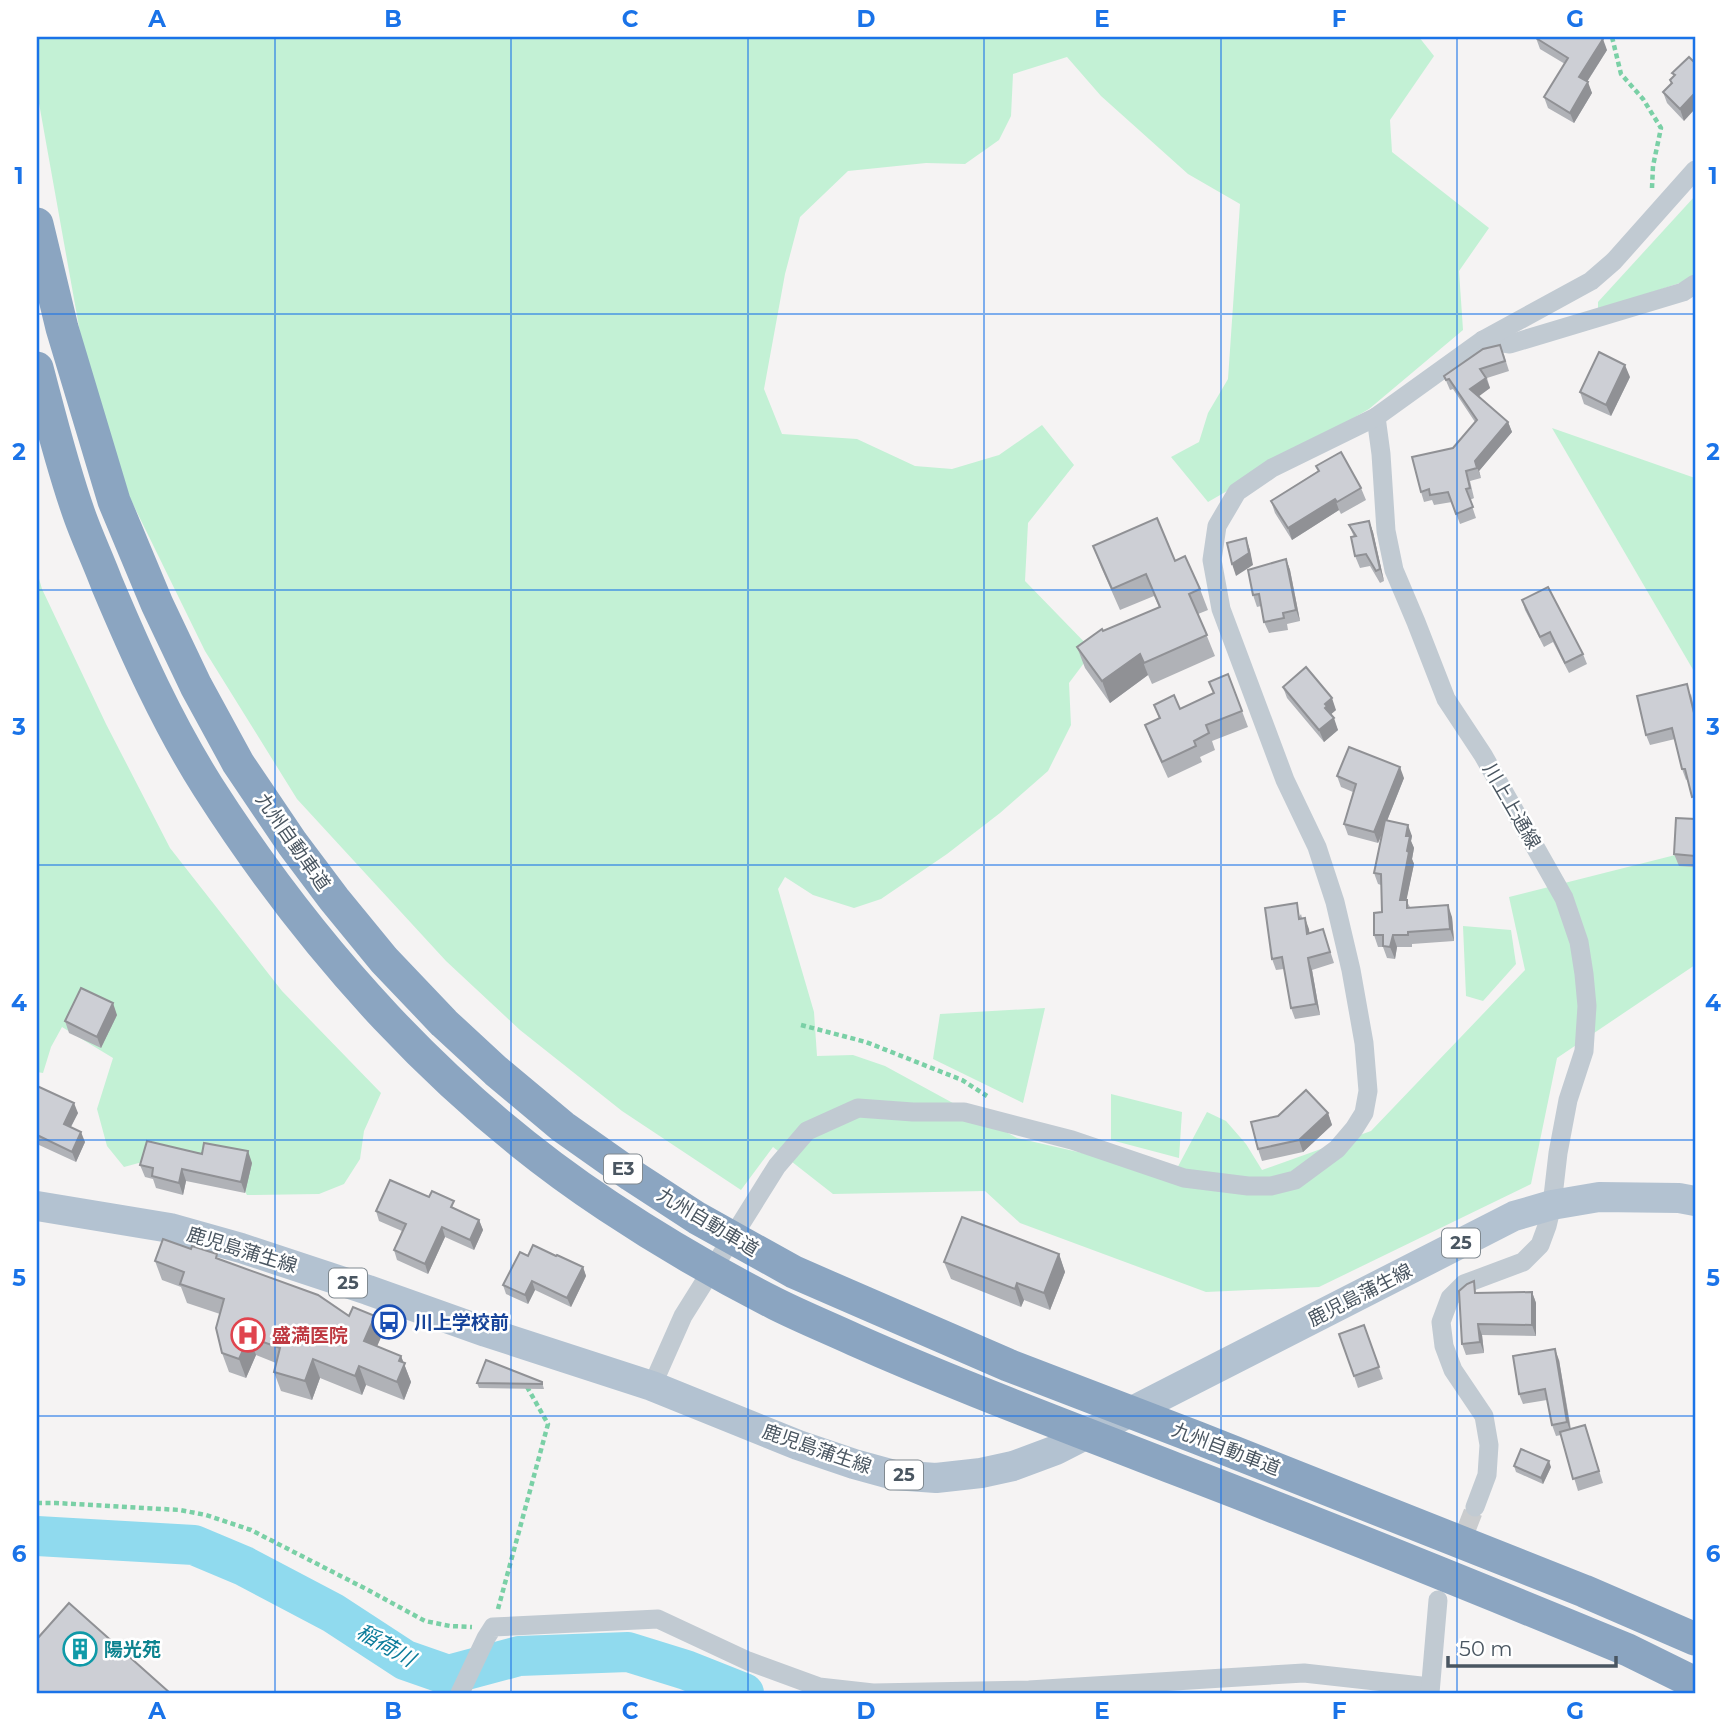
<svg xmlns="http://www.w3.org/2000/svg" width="1732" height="1730" font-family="Montserrat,'Noto Sans JP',sans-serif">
  <rect width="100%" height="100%" fill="#f5f3f3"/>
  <g fill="#c3f1d5">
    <polygon points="37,37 1419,37 1434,56 1390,120 1392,152 1489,228 1459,271 1463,330 1369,409 1208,502 1171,457 1199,442 1208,413 1228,379 1240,204 1188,174 1101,96 1067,57 1013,74 1011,116 999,140 965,164 926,163 848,171 800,217 785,274 764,389 782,434 857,439 915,466 952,469 999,455 1042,425 1074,465 1028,523 1025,581 1093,651 1069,683 1071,725 1048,771 1000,813 947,854 881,899 854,908 813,895 785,877 778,889 814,1012 817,1056 853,1055 885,1066 1017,1138 1174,1174 1207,1112 1226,1121 1246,1144 1262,1170 1371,1131 1525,970 1509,897 1695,850 1695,965 1557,1058 1531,1184 1319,1287 1206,1292 1020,1223 985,1191 833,1194 773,1147 741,1190 622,1111 520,1030 446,961 297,799 205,651 130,498 86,366 37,92"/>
    <polygon points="1695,196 1695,278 1598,310 1598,302"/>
    <polygon points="1552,428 1695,478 1695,673"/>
    <polygon points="37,572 42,589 106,724 170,848 282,991 381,1093 364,1131 360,1159 344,1184 319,1194 247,1195 235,1174 146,1161 124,1167 107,1146 97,1109 113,1058 62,1027 51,1047 43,1073 37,1072"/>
    <polygon points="1463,926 1511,930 1516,964 1483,1001 1466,996"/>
    <polygon points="1045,1008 1023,1103 933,1059 940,1014"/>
    <polygon points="1111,1094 1182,1112 1179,1158 1111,1140"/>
  </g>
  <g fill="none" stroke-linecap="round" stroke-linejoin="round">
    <polyline stroke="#90daee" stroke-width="40" points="37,1536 194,1545 244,1566 333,1613 405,1660 448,1675 519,1656 628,1652 686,1670 744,1693"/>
    <polyline stroke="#caccce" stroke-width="19" stroke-dasharray="19 10" stroke-linecap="butt" points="1445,1584 1475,1507"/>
    <g stroke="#7ad0a6" stroke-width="4.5" stroke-dasharray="5 3.5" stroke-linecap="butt">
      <polyline points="1612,37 1621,74 1643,99 1661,128 1653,166 1652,188"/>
      <polyline points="801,1025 866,1042 962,1080 987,1096"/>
      <polyline points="37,1503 56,1503 180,1510 206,1515 251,1530 368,1590 425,1621 450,1626 472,1627"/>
      <polyline points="498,1609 548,1424 526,1385"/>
    </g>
    <g stroke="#c1cad2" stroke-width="19">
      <polyline points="1483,340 1510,344 1683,292 1695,284"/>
      <polyline points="1376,417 1381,454 1386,531 1394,570 1416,622 1446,699 1483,755 1564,898 1579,942 1584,974 1587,1006 1584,1051 1568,1100 1558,1153 1552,1205 1547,1226 1540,1245 1523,1262 1464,1284 1450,1298 1441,1322 1444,1346 1453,1370 1484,1416 1489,1445 1487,1475 1475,1507"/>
      <polyline points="652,1386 683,1316 777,1166 807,1131 858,1108 913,1112 964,1112 1072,1140 1184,1178 1248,1186 1271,1186 1295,1180 1337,1149 1354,1129 1364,1113 1368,1091 1364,1043 1351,970 1335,902 1317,847 1285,780 1221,609 1212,560 1217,526 1237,492 1272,468 1376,417 1483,340 1591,281 1614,261 1695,170"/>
      <polyline points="460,1693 486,1638 493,1627 658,1619 748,1661 819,1687 873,1693 1029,1690 1304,1673 1430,1687"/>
      <polyline points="1430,1693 1438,1600"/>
    </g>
    <polyline stroke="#b3c2d1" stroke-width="30" points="37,1206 170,1228 241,1248 368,1290 486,1332 652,1386 798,1445 854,1464 894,1475 936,1478 981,1473 1013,1466 1056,1450 1514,1216 1552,1205 1599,1197 1679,1198 1695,1201"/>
    <g stroke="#8ba5c1" stroke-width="33">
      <polyline points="37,224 62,328 114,501 157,604 196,686 238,763 292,843 334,899 384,960 444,1023 496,1071 563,1127 631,1175 697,1218 794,1272 1008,1365 1198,1438 1584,1591 1695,1639"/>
      <path d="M37,368C50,417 62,466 79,514C87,537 98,560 107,584C136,653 168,724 208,787C312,950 446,1099 608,1206C662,1242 719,1275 776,1304C802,1317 829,1328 855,1340C961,1387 1069,1427 1176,1469C1328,1527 1478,1588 1628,1650L1695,1683"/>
    </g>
  </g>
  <g fill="#b0b2b7">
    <polygon points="1536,38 1607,50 1587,82 1592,93 1574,123 1548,108 1544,97 1565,64 1540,49"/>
    <polygon points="1695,63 1684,121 1667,103 1663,92 1671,84 1670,80 1674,76 1672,73"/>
    <polygon points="1504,355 1509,371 1487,378 1490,388 1478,396 1508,422 1512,432 1479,471 1481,478 1470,481 1474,498 1470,500 1476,518 1460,524 1452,502 1434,505 1432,500 1424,502 1421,492 1453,448 1475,422 1453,389 1450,390 1444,376"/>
    <polygon points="1630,377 1611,416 1584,404 1580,392"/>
    <polygon points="1316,466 1361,488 1366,500 1341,514 1339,510 1292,540 1275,513 1271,501 1318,471"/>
    <polygon points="1369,521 1373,532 1384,581 1380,583 1370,566 1360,568 1355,556 1354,537 1349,525"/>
    <polygon points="1093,546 1175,561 1200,589 1208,610 1198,614 1215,656 1152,684 1148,675 1110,703 1085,668 1077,647 1103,631 1159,607 1154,596 1120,610 1101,567"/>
    <polygon points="1286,559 1290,570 1300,621 1287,624 1288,630 1269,633 1264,622 1261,606 1257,607 1253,595"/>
    <polygon points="1522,600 1583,654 1587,664 1569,673 1553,642 1544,647 1525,610"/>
    <polygon points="1228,674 1248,727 1212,741 1215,750 1200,757 1202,762 1168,778 1151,741 1145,725 1159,718 1154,705 1180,709 1214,693"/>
    <polygon points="1283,687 1336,710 1330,715 1338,730 1324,742 1287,698"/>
    <polygon points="1691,694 1695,712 1695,804 1688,779 1686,780 1682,769 1675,739 1650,745 1646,735"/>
    <polygon points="1337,776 1404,778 1387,821 1412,836 1411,841 1414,848 1412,859 1414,864 1406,900 1410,907 1452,917 1454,941 1412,944 1412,947 1397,947 1395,959 1387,958 1383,947 1378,947 1374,935 1382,912 1381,885 1378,884 1374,873 1382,835 1378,843 1348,835 1344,824 1353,792 1341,787"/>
    <polygon points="1695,819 1695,867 1679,866 1674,854"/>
    <polygon points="1301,914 1302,918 1305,918 1309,933 1323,929 1334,963 1312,970 1320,1015 1295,1019 1291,1008 1284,969 1276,970 1272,959"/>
    <polygon points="117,1015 101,1048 69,1033 65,1021"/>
    <polygon points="37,1086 78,1113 71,1127 85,1142 76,1162 39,1145 37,1150"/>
    <polygon points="1328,1113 1332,1125 1303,1152 1262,1161 1258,1149"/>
    <polygon points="202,1154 252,1163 245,1193 186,1181 183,1195 156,1188 153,1179 145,1177 140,1165"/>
    <polygon points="457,1210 479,1220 483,1230 474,1250 445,1237 428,1274 397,1260 394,1250 402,1231 379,1221 376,1211"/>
    <polygon points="1059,1254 1065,1272 1050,1310 1024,1300 1021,1307 951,1279 944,1262"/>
    <polygon points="528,1256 556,1256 583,1267 586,1276 571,1307 535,1290 528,1304 506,1294 503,1285"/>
    <polygon points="218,1259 349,1316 382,1335 377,1346 401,1356 411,1382 404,1400 366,1385 362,1395 320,1378 312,1400 281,1391 274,1372 276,1363 256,1355 246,1378 229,1372 222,1353 220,1314 187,1303 181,1287 162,1280 155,1261"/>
    <polygon points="1532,1292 1536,1303 1536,1336 1482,1335 1484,1353 1466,1355 1462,1344 1478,1293"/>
    <polygon points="1364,1325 1383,1379 1358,1388 1354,1376"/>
    <polygon points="1559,1360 1571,1429 1585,1425 1603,1483 1578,1491 1561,1435 1556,1436 1552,1425 1547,1400 1523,1404 1519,1394"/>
    <polygon points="542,1382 544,1389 479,1388 477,1383"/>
    <polygon points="1514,1466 1551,1467 1543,1484 1516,1472"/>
  </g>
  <g fill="#909195">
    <polygon points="1603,39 1607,50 1583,88 1579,77"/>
    <polygon points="1588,82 1592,93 1574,123 1570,113"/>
    <polygon points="1695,93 1695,109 1684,121 1680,109"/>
    <polygon points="1625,365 1630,377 1611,416 1606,405"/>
    <polygon points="1486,378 1490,388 1474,400 1470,389"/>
    <polygon points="1508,422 1512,432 1479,471 1481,478 1475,461"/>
    <polygon points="1335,499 1339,510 1292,540 1288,528"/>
    <polygon points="1369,521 1373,532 1384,581 1380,569"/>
    <polygon points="1246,538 1250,550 1253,565 1236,576 1232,564"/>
    <polygon points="1286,559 1290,570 1300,621 1296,610"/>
    <polygon points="1140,654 1148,675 1110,703 1102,681"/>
    <polygon points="1332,698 1336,710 1330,715 1325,708 1325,704"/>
    <polygon points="1334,718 1338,730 1324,742 1319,730"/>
    <polygon points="1400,767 1404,778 1378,843 1374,832"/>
    <polygon points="1408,825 1412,836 1411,841 1414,848 1412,859 1414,864 1404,912 1400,900 1407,851 1406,836"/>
    <polygon points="1448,905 1452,917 1454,941 1450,929"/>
    <polygon points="1305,918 1309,929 1311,945 1307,934"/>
    <polygon points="1393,935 1397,947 1395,959 1390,947"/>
    <polygon points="1308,958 1312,970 1320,1015 1316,1004"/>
    <polygon points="113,1003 117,1015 101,1048 97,1037"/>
    <polygon points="74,1103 78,1113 67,1134 64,1124"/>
    <polygon points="1328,1113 1332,1125 1303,1152 1299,1140"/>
    <polygon points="81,1132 85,1142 76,1162 72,1152"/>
    <polygon points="248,1151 252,1163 245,1193 241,1182"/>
    <polygon points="182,1169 186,1181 183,1195 179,1183"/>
    <polygon points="479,1220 483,1230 474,1250 470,1240"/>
    <polygon points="442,1227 445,1237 428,1274 425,1264"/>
    <polygon points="1059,1254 1065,1272 1050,1310 1044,1293"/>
    <polygon points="583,1267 586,1276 571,1307 567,1298"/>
    <polygon points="532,1281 535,1290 528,1304 525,1295"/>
    <polygon points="1017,1283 1024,1300 1021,1307 1015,1289"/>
    <polygon points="1532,1292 1536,1303 1536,1336 1532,1325"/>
    <polygon points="375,1316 382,1335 371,1360 364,1341"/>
    <polygon points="1478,1324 1482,1335 1484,1353 1480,1342"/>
    <polygon points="249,1337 256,1355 246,1378 239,1359"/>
    <polygon points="1555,1349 1559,1360 1571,1433 1567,1422"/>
    <polygon points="401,1356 411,1382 404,1400 397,1382 399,1361"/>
    <polygon points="313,1359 320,1378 312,1400 305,1381"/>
    <polygon points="359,1366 366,1385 362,1395 355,1376"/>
    <polygon points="1549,1461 1551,1467 1543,1484 1541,1478"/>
  </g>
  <g fill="#cdcfd5" stroke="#909195" stroke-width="2">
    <polygon points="1536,37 1599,37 1603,39 1579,77 1588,82 1570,113 1544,97 1568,58 1536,38"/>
    <polygon points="1689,57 1695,63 1695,93 1680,109 1663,92 1672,83 1670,80 1675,75 1672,73"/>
    <polygon points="1500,345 1505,361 1480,369 1486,378 1470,389 1508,422 1475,461 1477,468 1466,471 1470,488 1466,489 1473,507 1456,514 1448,492 1430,495 1429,489 1421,492 1412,457 1453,448 1477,420 1449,379 1446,380 1444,376 1483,349"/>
    <polygon points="1599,352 1625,365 1606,405 1580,392"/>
    <polygon points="1341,452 1361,488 1337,502 1335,499 1288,528 1271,501 1319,471 1316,466"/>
    <polygon points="1157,518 1175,561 1185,556 1200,589 1189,594 1207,635 1144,663 1140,654 1102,681 1077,647 1102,629 1103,631 1160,607 1146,574 1112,589 1093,546"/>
    <polygon points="1369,521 1380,569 1376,571 1366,554 1355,556 1351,537 1356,536 1349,525"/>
    <polygon points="1246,538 1249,553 1232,564 1227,543"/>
    <polygon points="1286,559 1296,610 1283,613 1284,618 1264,622 1259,594 1253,595 1248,570"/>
    <polygon points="1548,587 1583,654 1565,663 1550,632 1540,637 1522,600"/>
    <polygon points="1306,667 1332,698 1325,704 1327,706 1325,708 1334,718 1319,730 1283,687"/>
    <polygon points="1228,674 1242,711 1206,725 1209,733 1194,741 1196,746 1162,762 1145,725 1160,718 1154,705 1174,695 1180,709 1214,693 1209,682"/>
    <polygon points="1687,684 1695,717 1695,796 1692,797 1685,769 1682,769 1672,728 1646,735 1637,696"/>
    <polygon points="1349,747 1400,767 1374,832 1344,824 1356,784 1337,776"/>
    <polygon points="1676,818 1695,819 1695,856 1674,854"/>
    <polygon points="1385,820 1408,825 1406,836 1410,836 1407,851 1409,852 1400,900 1407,900 1407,908 1448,905 1450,929 1408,932 1408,935 1393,935 1390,947 1383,946 1383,935 1374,935 1374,913 1382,912 1381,874 1374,873"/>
    <polygon points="1297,903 1299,919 1305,918 1307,934 1323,929 1330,952 1308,958 1316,1004 1291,1008 1282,957 1272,959 1265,908"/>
    <polygon points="81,988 113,1003 97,1037 65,1021"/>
    <polygon points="37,1086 74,1103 64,1124 81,1132 72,1152 37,1135"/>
    <polygon points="1306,1090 1328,1113 1299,1140 1258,1149 1251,1122 1278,1116"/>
    <polygon points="147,1141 202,1154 204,1143 248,1151 241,1182 182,1169 179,1183 152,1176 153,1168 140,1165"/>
    <polygon points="390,1180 429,1197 432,1191 454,1201 451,1207 479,1220 470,1240 442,1227 425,1264 394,1250 406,1224 376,1211"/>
    <polygon points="962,1217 1059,1254 1044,1293 1017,1283 1015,1289 944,1262"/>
    <polygon points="163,1239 191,1249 192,1246 217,1254 216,1258 318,1295 349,1316 353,1307 375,1316 364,1341 401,1356 399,1361 405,1363 397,1382 359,1366 355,1376 313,1359 305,1381 274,1372 280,1348 249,1337 239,1359 222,1353 216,1328 224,1299 180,1284 184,1272 155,1261"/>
    <polygon points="533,1245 556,1256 557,1255 583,1267 567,1298 532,1281 525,1295 503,1285 520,1252 528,1256"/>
    <polygon points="1474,1281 1475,1293 1532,1292 1532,1325 1478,1324 1480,1342 1462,1344 1459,1291 1467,1284"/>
    <polygon points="1364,1325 1379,1367 1354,1376 1339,1334"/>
    <polygon points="1555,1349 1567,1422 1552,1425 1545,1389 1519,1394 1513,1356"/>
    <polygon points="486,1360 542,1382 542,1384 477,1383"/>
    <polygon points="1585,1425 1599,1471 1573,1479 1560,1432"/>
    <polygon points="1521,1449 1549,1461 1541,1478 1514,1466"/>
    <polygon points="69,1603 170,1693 37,1693 37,1639"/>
  </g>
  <path fill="none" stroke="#1a73e8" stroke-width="2" stroke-opacity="0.55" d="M275,37V1693M511,37V1693M748,37V1693M984,37V1693M1221,37V1693M1457,37V1693M37,314H1695M37,590H1695M37,865H1695M37,1140H1695M37,1416H1695"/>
  <defs>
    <symbol id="bus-ring" viewBox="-11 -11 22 22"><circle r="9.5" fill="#fff" stroke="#1a4fb4" stroke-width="1.5"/><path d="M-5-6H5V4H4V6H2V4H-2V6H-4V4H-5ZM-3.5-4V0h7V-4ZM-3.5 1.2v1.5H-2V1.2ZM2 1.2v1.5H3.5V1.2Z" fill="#1a4fb4"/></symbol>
    <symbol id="hospital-ring" viewBox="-11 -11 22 22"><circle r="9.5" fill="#fff" stroke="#e0444e" stroke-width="1.5"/><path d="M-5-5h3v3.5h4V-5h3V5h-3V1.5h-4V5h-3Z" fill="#e0444e"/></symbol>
    <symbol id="building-ring" viewBox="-11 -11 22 22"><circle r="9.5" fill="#fff" stroke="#0f9aa8" stroke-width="1.5"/><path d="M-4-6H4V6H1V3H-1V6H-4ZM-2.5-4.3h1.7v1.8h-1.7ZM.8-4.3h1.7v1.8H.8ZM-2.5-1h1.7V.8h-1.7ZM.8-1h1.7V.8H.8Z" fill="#0f9aa8"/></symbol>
  </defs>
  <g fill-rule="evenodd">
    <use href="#bus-ring" x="370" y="1303" width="38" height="38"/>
    <use href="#hospital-ring" x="229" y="1316" width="38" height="38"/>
    <use href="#building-ring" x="61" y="1630" width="38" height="38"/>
  </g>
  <g text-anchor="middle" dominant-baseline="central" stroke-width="5" stroke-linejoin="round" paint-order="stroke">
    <g fill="#fff" stroke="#808990" stroke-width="2">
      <rect x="604" y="1154.5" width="38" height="29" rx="5"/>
      <rect x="1442" y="1228.5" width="38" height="29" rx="5"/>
      <rect x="329" y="1268.5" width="38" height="29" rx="5"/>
      <rect x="885" y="1460.5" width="38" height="29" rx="5"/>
    </g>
    <g font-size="18" font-weight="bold" fill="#4a5661">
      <text x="623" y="1169">E3</text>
      <text x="1461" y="1243">25</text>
      <text x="348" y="1283">25</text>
      <text x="904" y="1475">25</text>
    </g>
    <g font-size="19" fill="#4a5661" stroke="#fff">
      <text transform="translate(1512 806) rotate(60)">川上上通線</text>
      <text transform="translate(293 842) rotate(55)">九州自動車道</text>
      <text transform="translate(708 1222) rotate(31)">九州自動車道</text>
      <text transform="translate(242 1250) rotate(17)">鹿児島蒲生線</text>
      <text transform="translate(1360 1295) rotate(-27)">鹿児島蒲生線</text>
      <text transform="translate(817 1449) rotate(19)">鹿児島蒲生線</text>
      <text transform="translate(1226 1449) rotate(21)">九州自動車道</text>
    </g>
    <g font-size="19" font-weight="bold" fill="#164399" stroke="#fff" text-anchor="start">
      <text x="414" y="1322">川上学校前</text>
    </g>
    <g font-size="19" font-weight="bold" fill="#be3a42" stroke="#fff" text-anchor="start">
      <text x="272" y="1335">盛満医院</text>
    </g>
    <g font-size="19" font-weight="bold" fill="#0d838f" stroke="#fff" text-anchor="start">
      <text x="104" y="1649">陽光苑</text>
    </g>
    <g font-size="21" font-style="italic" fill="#0c7c9b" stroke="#fff">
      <text transform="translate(386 1645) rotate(30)">稲荷川</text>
    </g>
  </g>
  <rect width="1732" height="1730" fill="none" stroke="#ffffff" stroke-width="77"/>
  <path d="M1448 1656v10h168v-10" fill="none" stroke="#4a5661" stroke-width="3.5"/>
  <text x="1459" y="1656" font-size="21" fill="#4a5661" stroke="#ffffff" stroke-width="5" paint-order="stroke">50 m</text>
  <rect x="38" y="38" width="1656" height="1654" fill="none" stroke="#1a73e8" stroke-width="2.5"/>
  <g font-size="23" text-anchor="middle" font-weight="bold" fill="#1a73e8">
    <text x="157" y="27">A</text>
    <text x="393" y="27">B</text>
    <text x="630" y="27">C</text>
    <text x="866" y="27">D</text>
    <text x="1102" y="27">E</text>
    <text x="1339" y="27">F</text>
    <text x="1575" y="27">G</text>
    <text x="19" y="184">1</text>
    <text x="1713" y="184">1</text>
    <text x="19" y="460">2</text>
    <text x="1713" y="460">2</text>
    <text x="19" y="735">3</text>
    <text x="1713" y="735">3</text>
    <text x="19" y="1011">4</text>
    <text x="1713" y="1011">4</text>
    <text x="19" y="1286">5</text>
    <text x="1713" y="1286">5</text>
    <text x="19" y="1562">6</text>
    <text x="1713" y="1562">6</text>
    <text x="157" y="1719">A</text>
    <text x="393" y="1719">B</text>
    <text x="630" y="1719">C</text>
    <text x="866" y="1719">D</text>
    <text x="1102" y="1719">E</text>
    <text x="1339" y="1719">F</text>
    <text x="1575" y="1719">G</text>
  </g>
</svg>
